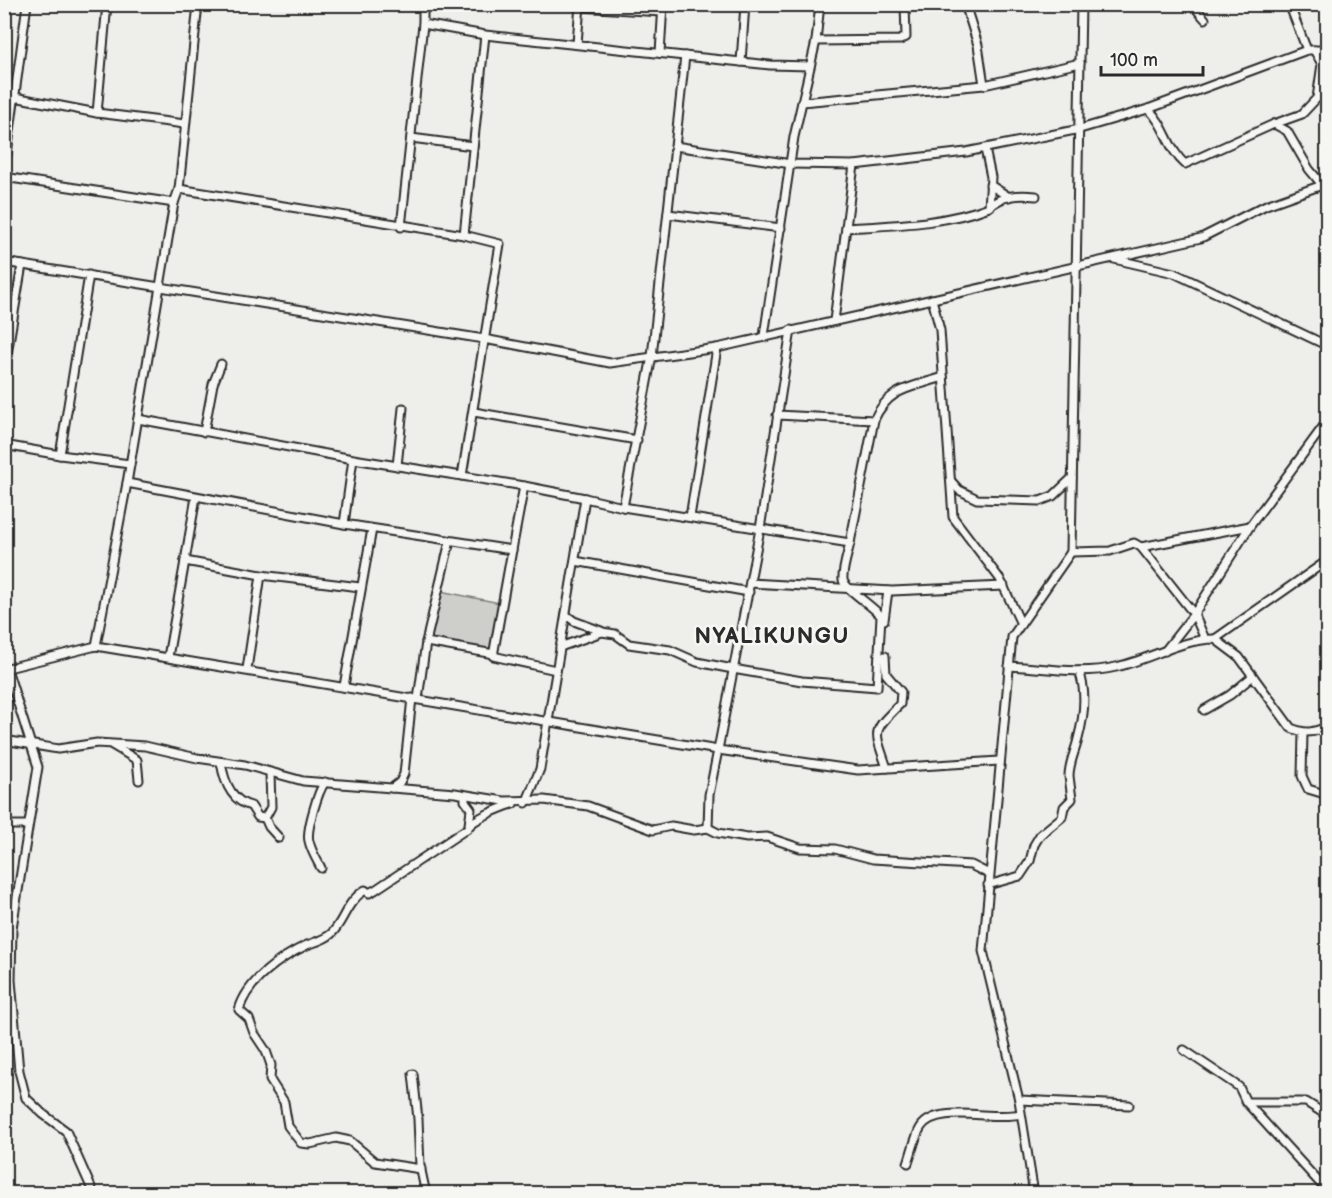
<svg xmlns="http://www.w3.org/2000/svg" width="1332" height="1198" font-family="'Balsamiq Sans',sans-serif">
  <rect width="100%" height="100%" fill="#eeeeea"/>
  <filter id="ink" filterUnits="userSpaceOnUse"><feTurbulence type="fractalNoise" baseFrequency=".0167" numOctaves="2"/><feDisplacementMap in="SourceGraphic" scale="12" xChannelSelector="R" yChannelSelector="G"/><feConvolveMatrix kernelMatrix="1 2 1 2 8 2 1 2 1" color-interpolation-filters="sRGB"/></filter>
  <g filter="url(#ink)">
    <polygon fill="#cececa" stroke="#7c7c7a" stroke-width="1.5" points="440,591 500,603 494,654 429,641"/>
    <g fill="none" stroke-linecap="round" stroke-linejoin="round">
      <defs>
        <g id="minor">
          <polyline points="198,4 179,189 174,203 127,483 96,646 718,750 760,529 791,330"/>
          <polyline points="423,4 423,24 485,35 770,65 810,66"/>
          <polyline points="965,4 978,45 984,85"/>
          <polyline points="1192,4 1205,19"/>
          <polyline points="1289,4 1307,50"/>
          <polyline points="580,7 662,12"/>
          <polyline points="816,41 900,40 906,37 905,4"/>
          <polyline points="577,44 580,4"/>
          <polyline points="660,53 663,4"/>
          <polyline points="741,62 745,4"/>
          <polyline points="4,95 97,113 185,124"/>
          <polyline points="802,102 984,85 1080,63"/>
          <path d="M1148,109C1166,125 1167,148 1185,164L1274,124L1302,114L1317,98L1322,64L1314,50"/>
          <polyline points="97,113 107,4"/>
          <polyline points="1274,124 1287,131 1309,169 1328,192"/>
          <polyline points="411,138 473,146"/>
          <polyline points="675,146 791,164 854,165 966,152 1080,129 1148,109 1307,50 1328,50"/>
          <polyline points="4,176 27,4"/>
          <polyline points="4,177 174,203"/>
          <polyline points="990,185 1009,197"/>
          <path d="M989,207C1002,195 1018,194 1036,196"/>
          <polyline points="668,214 781,228"/>
          <polyline points="401,227 423,24"/>
          <path d="M846,228C893,225 945,224 989,207L991,177L985,149"/>
          <polyline points="464,235 485,35"/>
          <polyline points="1114,259 1174,273 1328,346"/>
          <polyline points="4,262 484,339 610,363 717,348 1201,238 1266,205 1328,183"/>
          <polyline points="89,275 60,455 130,464"/>
          <polyline points="932,299 940,330 953,517 1000,579 1021,624"/>
          <polyline points="834,321 854,165"/>
          <polyline points="764,336 794,137 816,41 820,4"/>
          <polyline points="4,372 22,265"/>
          <polyline points="474,412 637,440"/>
          <polyline points="777,415 874,420"/>
          <polyline points="138,419 353,459 462,476 500,244 464,235 179,189"/>
          <polyline points="204,432 213,384 221,364"/>
          <polyline points="4,445 60,455"/>
          <polyline points="397,466 403,408"/>
          <polyline points="462,476 524,486"/>
          <polyline points="951,481 959,490 977,499 1040,501 1053,496 1072,478"/>
          <polyline points="127,483 344,524 353,459"/>
          <polyline points="623,507 652,356 685,56"/>
          <polyline points="690,517 717,348"/>
          <polyline points="344,524 512,550 524,486 585,498"/>
          <polyline points="1141,547 1250,526"/>
          <polyline points="512,550 493,656 556,670"/>
          <polyline points="1071,552 1110,551 1134,543 1141,547 1194,614 1205,639"/>
          <polyline points="185,561 196,497"/>
          <polyline points="575,561 749,592"/>
          <polyline points="750,583 892,591 1004,586"/>
          <polyline points="566,615 574,621 601,631"/>
          <polyline points="884,620 888,591"/>
          <polyline points="1215,639 1328,560"/>
          <polyline points="426,642 494,654"/>
          <path d="M560,647L602,632L615,634L629,644L670,650L697,662L733,669L802,681L877,687L881,616C873,606 844,588 843,580C842,570 848,553 850,543"/>
          <polyline points="1165,651 1194,614 1250,526 1328,420"/>
          <path d="M885,656L886,674L901,692L900,704C871,733 874,729 887,768"/>
          <polyline points="168,657 185,561 261,575 360,587"/>
          <path d="M1009,666C1044,668 1082,675 1116,667C1149,660 1181,639 1215,639L1239,657L1291,728C1305,734 1314,733 1328,726"/>
          <polyline points="4,669 96,646"/>
          <polyline points="7,669 38,767 12,928 11,980 19,1071 26,1098 43,1114 66,1131 94,1194"/>
          <polyline points="247,669 261,575"/>
          <polyline points="344,686 372,529"/>
          <polyline points="418,699 426,642 450,541"/>
          <polyline points="1204,710 1230,695 1253,676"/>
          <polyline points="1303,733 1302,776 1308,789 1328,795"/>
          <polyline points="4,740 58,749 97,743 145,746 197,758 245,765 303,781 455,793 504,801 544,800 588,806 653,830 671,826 694,830 708,828 718,833 747,838 767,837 800,848 835,849 873,859 971,865 989,874"/>
          <polyline points="112,745 137,760 139,780"/>
          <path d="M221,762C224,782 231,801 251,806L258,817L265,818"/>
          <polyline points="270,773 271,807 265,818 269,827 279,838"/>
          <polyline points="392,788 400,782 404,774 412,698"/>
          <polyline points="465,795 465,801 471,809 469,825"/>
          <path d="M526,803L540,769L585,498L623,507L850,543L874,420C889,387 911,388 943,377"/>
          <polyline points="4,825 28,825"/>
          <polyline points="708,828 709,795 718,750 858,770 999,761"/>
          <path d="M321,868C317,860 311,851 309,841C306,831 318,791 325,782"/>
          <path d="M988,885L1020,876L1030,861L1034,845L1040,835L1062,817L1064,807L1072,799C1071,792 1070,784 1069,776C1069,763 1075,752 1078,739C1084,717 1087,692 1079,671"/>
          <polyline points="1184,1050 1239,1087 1246,1102 1328,1192"/>
          <polyline points="413,1074 418,1119 420,1166 426,1194"/>
          <polyline points="1019,1100 1129,1105"/>
          <polyline points="1246,1102 1306,1102 1328,1116"/>
          <path d="M908,1163C912,1152 915,1136 921,1127C937,1103 994,1121 1020,1114"/>
          <path d="M421,1169L375,1162L350,1141L336,1138L310,1144L301,1143L288,1126L284,1102L270,1080L271,1065L266,1051L254,1033L249,1019L239,1010C247,981 281,957 307,945C315,942 324,940 331,934C344,922 345,903 365,890L369,893L375,890L468,828C472,819 503,807 513,804"/>
          <polyline points="1034,1194 1019,1100 983,951 1012,637 1071,552 1081,4"/>
        </g>
      </defs>
      <use href="#minor" stroke="#2b2b2b" stroke-width="11"/>
      <use href="#minor" stroke="#f6f6f2" stroke-width="7"/>
    </g>
  </g>
  <g text-anchor="middle" dominant-baseline="central" stroke-width="5" stroke-linejoin="round" paint-order="stroke">
    <g font-size="22" font-weight="bold" letter-spacing="1.5" fill="#2b2b2b" stroke="#f6f6f2">
      <text x="772" y="636">NYALIKUNGU</text>
    </g>
  </g>
  <rect width="1332" height="1198" fill="none" stroke="#f6f6f2" stroke-width="24"/>
  <rect x="12" y="12" width="1308" height="1174" fill="none" stroke="#2b2b2b" stroke-width="2" filter="url(#ink)"/>
  <path d="M1101 66v9h102v-9" fill="none" stroke="#2b2b2b" stroke-width="3"/>
  <text x="1110" y="66" font-size="18" fill="#2b2b2b" stroke="#f6f6f2" stroke-width="4.5" paint-order="stroke">100 m</text>
</svg>
